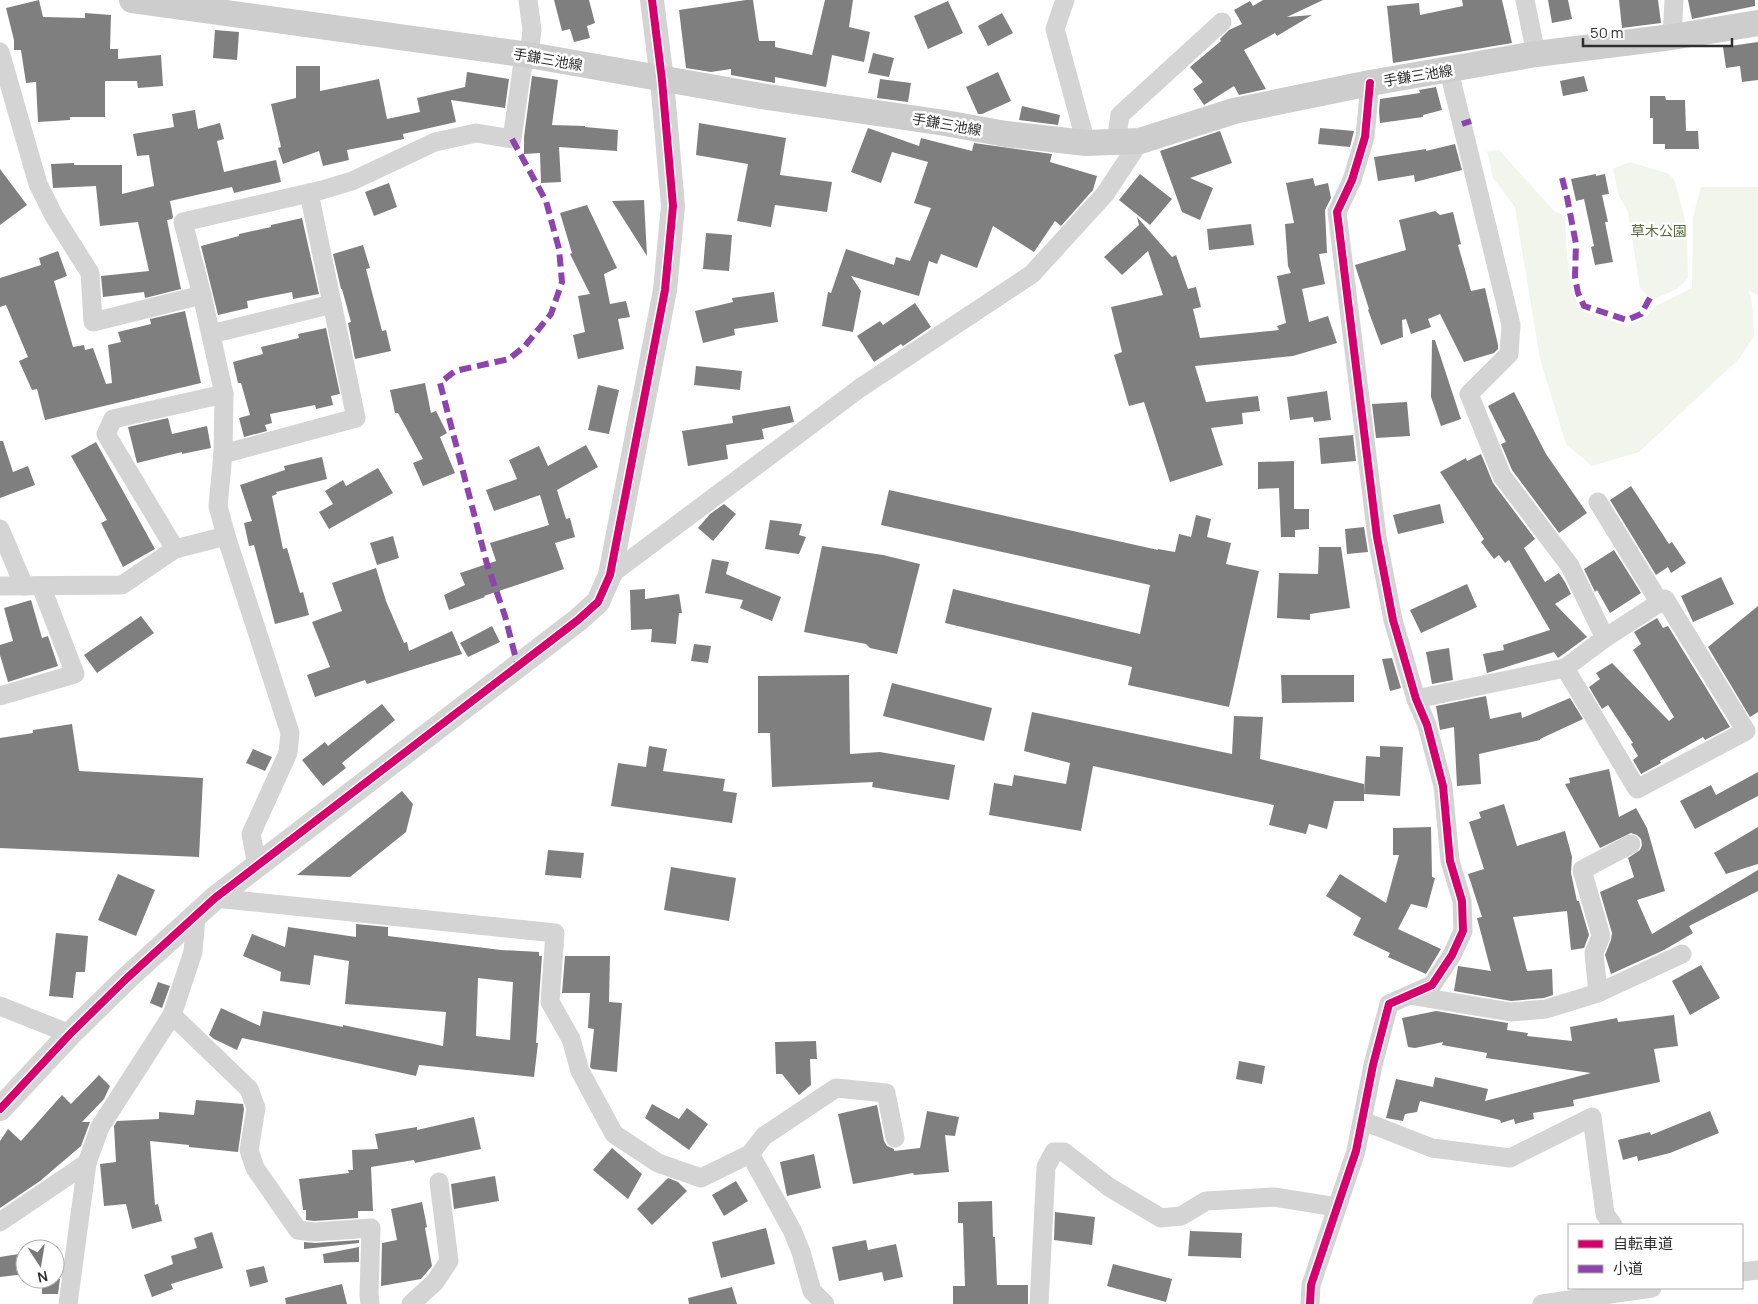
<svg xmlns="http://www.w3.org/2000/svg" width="1758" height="1304" font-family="Manrope,'Noto Sans JP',sans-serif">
  <rect width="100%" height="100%" fill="#fff"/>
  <g fill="#f1f5ec">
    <path d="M1499,150L1554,211L1565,216C1566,237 1567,297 1583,311C1587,314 1619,323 1627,326L1646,317L1656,306L1692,288L1693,217L1701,187H1758V295L1749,291L1753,309L1754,336L1739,359L1639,452L1592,466L1566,444L1540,359L1515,207L1493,178L1487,151Z"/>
    <polygon points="1630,162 1669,174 1675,181 1687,228 1688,278 1677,289 1652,300 1640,288 1628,212 1619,196 1613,169"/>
  </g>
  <g fill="#7f7f7f" fill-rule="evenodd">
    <polygon points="39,0 43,17 85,18 85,13 111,15 110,49 118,49 118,59 161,55 163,86 138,88 137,81 105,81 105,117 70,117 70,120 38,122 36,82 26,83 21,50 14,50 14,40 6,8"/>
    <polygon points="554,0 589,0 595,23 587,26 590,38 574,42 570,29 562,31"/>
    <polygon points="746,0 753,0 759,41 775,41 775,47 812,55 825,0 853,0 849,27 870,32 864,62 832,55 826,87 775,77 775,83 731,75 731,69 711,72 686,68 679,10"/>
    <polygon points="1263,0 1323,0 1287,17 1312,15 1277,36 1275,33 1244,50 1266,89 1239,95 1234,86 1204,105 1193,89 1203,82 1190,67 1221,41 1220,39 1229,30 1242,24 1234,10 1250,1 1253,6"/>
    <polygon points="1462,0 1502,0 1512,43 1393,63 1387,6 1419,3 1420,15 1463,6"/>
    <polygon points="1548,0 1568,0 1572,19 1552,23"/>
    <polygon points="1619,0 1658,0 1661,23 1622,28"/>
    <polygon points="1688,0 1755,0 1755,6 1692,19"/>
    <polygon points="948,1 963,33 928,49 914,16"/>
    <polygon points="1002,13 1013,33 988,46 978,26"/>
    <polygon points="215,30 239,32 237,60 213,58"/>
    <polygon points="1758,42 1758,80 1742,82 1740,66 1726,68 1723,47"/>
    <polygon points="873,53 894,58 889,77 868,73"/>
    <polygon points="296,66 320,66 320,91 379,79 387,119 420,112 417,98 465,87 467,72 509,79 505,108 451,100 456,122 403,134 404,139 347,150 349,160 323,166 319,151 283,164 278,148 281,147 271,104 296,98"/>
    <polygon points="998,72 1011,101 982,114 978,114 966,87"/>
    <polygon points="532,76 558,80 552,125 585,126 585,127 618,130 617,151 559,147 561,182 541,183 540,153 524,154 524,137"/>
    <polygon points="1584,76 1588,91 1563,96 1560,81"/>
    <polygon points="880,79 911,83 908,102 877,98"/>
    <polygon points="1436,87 1442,110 1423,115 1423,117 1380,123 1379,111 1380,99 1420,93 1419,90"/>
    <polygon points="1650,96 1665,96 1666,100 1685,100 1686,131 1698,131 1699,149 1665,149 1665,144 1653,144 1653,118 1650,118"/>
    <polygon points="1022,106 1060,115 1058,125 1019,120"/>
    <polygon points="195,110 198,129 220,123 224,139 217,141 224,172 276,160 281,182 234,193 232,187 170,201 173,217 172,219 167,220 181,289 145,298 144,292 103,297 101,276 149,271 138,222 100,226 96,186 53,188 51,164 74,163 74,165 122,165 122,194 154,186 149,155 137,156 133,134 174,127 172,114"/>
    <polygon points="699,123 786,138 780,175 832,182 827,212 775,205 771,227 737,221 748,164 696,155"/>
    <polygon points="868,128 919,146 921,138 972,151 974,143 1052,154 1050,162 1097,176 1093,190 1061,226 1055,221 1034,252 993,226 977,268 941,254 937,264 929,261 919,296 851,276 861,291 853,332 822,326 828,292 831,293 846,249 894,265 896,257 910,261 931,208 914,203 928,162 892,152 881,183 851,172"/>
    <polygon points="1320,128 1354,131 1350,147 1318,144"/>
    <polygon points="1220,131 1232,163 1190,178 1213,188 1200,220 1182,212 1160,151"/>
    <polygon points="1455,144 1462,170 1415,182 1414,175 1378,181 1374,157 1426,149 1426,151"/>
    <polygon points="0,169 27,205 0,225"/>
    <polygon points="1140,174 1172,199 1150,225 1119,200"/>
    <polygon points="1596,174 1596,176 1605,174 1609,194 1602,195 1608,222 1605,222 1613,262 1595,265 1591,247 1594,246 1584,199 1576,201 1571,179"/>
    <polygon points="1313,178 1315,186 1328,183 1331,198 1325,210 1327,253 1319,254 1325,284 1302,289 1309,322 1328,316 1337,343 1293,356 1195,366 1206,402 1258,396 1260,411 1242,413 1243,424 1211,428 1223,465 1170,482 1144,402 1129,406 1114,355 1122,352 1111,307 1163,295 1148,251 1122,275 1104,257 1139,225 1137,217 1172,257 1176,255 1188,289 1196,287 1201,307 1193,309 1200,338 1279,330 1277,326 1286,323 1277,276 1291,273 1288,266 1285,224 1294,223 1286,183"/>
    <polygon points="389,183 397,207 374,216 365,192"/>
    <polygon points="644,200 647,256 612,201"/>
    <polygon points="587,205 617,268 604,274 610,304 626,301 630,317 618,319 624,349 578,359 573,335 585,332 578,296 590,294 570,254 572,253 560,213"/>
    <polygon points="1435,211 1440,215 1453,212 1461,244 1458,245 1471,291 1485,288 1498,345 1498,349 1494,353 1464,362 1440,314 1428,319 1431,327 1411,334 1406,319 1402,320 1403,337 1381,345 1368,310 1369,309 1355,265 1406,250 1399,220"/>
    <polygon points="302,218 319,294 293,299 292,292 247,301 248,308 218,315 201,246 239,236 239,234 271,227 271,225"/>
    <polygon points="1251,224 1254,245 1209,250 1207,229"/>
    <polygon points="706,233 732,235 729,271 703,269"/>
    <polygon points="363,245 370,268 366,269 382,331 386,330 391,351 355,359 348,323 351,322 342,289 341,289 333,254"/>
    <polygon points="58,251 67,276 54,281 73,347 84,345 85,350 93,348 106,384 112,383 108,345 121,342 118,332 151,324 150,319 185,311 201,383 45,420 37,389 32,390 19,361 28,357 6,305 0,307 0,278 41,265 39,258"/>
    <polygon points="774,292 778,322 734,329 735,335 703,343 695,311 733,302 732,298"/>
    <polygon points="915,303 931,327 903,346 901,344 874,362 857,336 880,321 883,325"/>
    <polygon points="326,328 340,394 331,396 333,405 316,409 315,405 270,414 272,423 265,425 267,431 244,437 239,418 250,415 241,383 238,383 233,362 263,354 261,347 299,338 298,334"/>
    <polygon points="1432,340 1435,340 1461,419 1441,426 1431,397"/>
    <polygon points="696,366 742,371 740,390 694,385"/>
    <polygon points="425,383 431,413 436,411 447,433 440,437 455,473 423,486 413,463 423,459 398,413 395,413 390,390"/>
    <polygon points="598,385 619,390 609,434 588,430"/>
    <polygon points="1327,391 1331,420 1314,422 1313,417 1290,420 1287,397"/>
    <polygon points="1514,392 1546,454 1587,513 1559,533 1512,470 1501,444 1506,442 1488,406"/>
    <polygon points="1407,402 1410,436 1376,438 1372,404"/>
    <polygon points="790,406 794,422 762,429 764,439 726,445 728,459 688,466 682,431 733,423 732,416"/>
    <polygon points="168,418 172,434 207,426 211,448 182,454 182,452 137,463 128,427"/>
    <polygon points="1353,435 1356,461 1321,464 1319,438"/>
    <polygon points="0,441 3,441 13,472 28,466 35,485 0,498"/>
    <polygon points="96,442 155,549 123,567 101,523 107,520 71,456"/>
    <polygon points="586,445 598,467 557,490 566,519 570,518 575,537 555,543 564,569 484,596 485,597 449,610 444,595 465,585 460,573 496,561 490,543 549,525 540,495 494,511 486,490 517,479 509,460 539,446 548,466"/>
    <polygon points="1481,454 1493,483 1535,539 1524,548 1545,582 1559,573 1565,582 1571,594 1555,604 1587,637 1558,658 1554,652 1487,673 1483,654 1504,650 1503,645 1550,630 1509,560 1505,563 1499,555 1494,559 1481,542 1484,539 1440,472 1466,458 1467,461"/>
    <polygon points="322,457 327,479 276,492 277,494 272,496 283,549 287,548 300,593 303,592 309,615 275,624 254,545 249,546 244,523 252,521 240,485 285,470 284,466"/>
    <polygon points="1294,461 1294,509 1309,509 1309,529 1295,530 1295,537 1281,537 1279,488 1258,489 1258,462"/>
    <polygon points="378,468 393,493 329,529 319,512 333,504 325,491 343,480 346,486"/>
    <polygon points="1631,486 1669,544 1672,542 1686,563 1671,573 1668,567 1656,575 1610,500"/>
    <polygon points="889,490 1158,550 1158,549 1175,552 1179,534 1191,537 1196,515 1211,519 1207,537 1231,543 1226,564 1259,571 1229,707 1128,685 1132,667 945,623 953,589 1140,634 1150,585 881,525"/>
    <polygon points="724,504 736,514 713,541 698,528 710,514"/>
    <polygon points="1440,504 1444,523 1398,534 1393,515"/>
    <polygon points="770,520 802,524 799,535 806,537 799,554 765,549"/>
    <polygon points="1364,527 1368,552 1347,554 1345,529"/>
    <polygon points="393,536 399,558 377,565 370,543"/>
    <polygon points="822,546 883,555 920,564 897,654 870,648 866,644 804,632"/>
    <polygon points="1319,547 1341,547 1350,608 1310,614 1310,620 1277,618 1279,573 1318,574"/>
    <polygon points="1614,550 1641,593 1610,613 1597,590 1595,592 1584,569"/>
    <polygon points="712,559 729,562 726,574 781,597 772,621 740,608 743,600 705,593"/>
    <polygon points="376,568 386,601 404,643 407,642 409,651 452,631 462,654 367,684 365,680 315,697 307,675 330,667 312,622 342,611 332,583"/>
    <polygon points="1721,577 1734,604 1693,622 1681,596"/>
    <polygon points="1467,584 1477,607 1421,633 1410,610"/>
    <polygon points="645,589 645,599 679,594 682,613 679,613 676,644 651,642 652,629 631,630 630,590"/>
    <polygon points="31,600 42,638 48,636 58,666 8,682 0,655 0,645 13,641 4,608"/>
    <polygon points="1758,606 1758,712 1750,717 1708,647"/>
    <polygon points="141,616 154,633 97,673 84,655"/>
    <polygon points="1657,618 1663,628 1668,626 1730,727 1705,740 1703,737 1660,761 1661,763 1641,774 1633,760 1638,756 1631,744 1633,743 1608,705 1602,709 1589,687 1600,679 1596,673 1612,663 1669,721 1674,717 1633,650 1641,644 1634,632"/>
    <polygon points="492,626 500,642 468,657 460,643"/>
    <polygon points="694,644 711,646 708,663 691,661"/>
    <polygon points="1449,648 1453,680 1432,684 1426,652"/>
    <polygon points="1392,658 1401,688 1390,691 1382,659"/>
    <polygon points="849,675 850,754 880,752 955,765 949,800 872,787 873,782 772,787 770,733 758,733 758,676"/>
    <polygon points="1281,675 1354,675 1354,702 1282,703"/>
    <polygon points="892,683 992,708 984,741 883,716"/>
    <polygon points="1486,696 1490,719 1521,712 1522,718 1570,698 1583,719 1540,739 1540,740 1479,754 1481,784 1457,786 1454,727 1440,730 1436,706"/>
    <polygon points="382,704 395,720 342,763 346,768 323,786 302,760 325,742 328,746"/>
    <polygon points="1032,712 1232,754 1234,716 1263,717 1260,759 1364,784 1364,801 1334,801 1327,829 1309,824 1306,834 1269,825 1274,805 1093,766 1081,831 989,815 994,783 1012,786 1014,775 1066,784 1070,763 1024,751"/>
    <polygon points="72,724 79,771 203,778 199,857 0,848 0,738 33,733 33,730"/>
    <polygon points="649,746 667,749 663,771 725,779 723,791 737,793 732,823 611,806 618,763 646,767"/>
    <polygon points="1380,746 1403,747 1400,796 1364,794 1366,756 1380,757"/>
    <polygon points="253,749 272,757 265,771 246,763"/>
    <polygon points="1609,769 1619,817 1636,808 1647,828 1665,891 1637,900 1652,934 1758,870 1758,891 1689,926 1693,933 1664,950 1611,974 1605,955 1611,940 1612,933 1600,892 1634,877 1628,858 1640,850 1642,845 1641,839 1637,835 1631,833 1600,848 1565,784 1570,783 1569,778"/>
    <polygon points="1758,772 1758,796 1695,829 1680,801 1711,785 1716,795"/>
    <polygon points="402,791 413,804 406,832 350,877 297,875"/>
    <polygon points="1504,804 1517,846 1565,831 1572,857 1571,873 1577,901 1579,901 1589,935 1584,948 1571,950 1567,911 1513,917 1527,971 1552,969 1553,995 1544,998 1511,1001 1454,991 1458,966 1491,971 1477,918 1482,917 1468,874 1484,869 1469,822 1481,818 1479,812"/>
    <polygon points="1431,827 1432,877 1435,878 1427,908 1411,904 1398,929 1441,949 1426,974 1388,957 1390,953 1353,935 1361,918 1326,896 1340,874 1386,903 1399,855 1393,855 1393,828"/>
    <polygon points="1758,827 1758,864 1726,874 1714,853"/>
    <polygon points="548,850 584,853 581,878 545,875"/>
    <polygon points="671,867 736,878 729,921 664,910"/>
    <polygon points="118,874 155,890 136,936 98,920"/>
    <path d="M356,924L388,927V936L501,950L539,952V956H542L536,1043H538L534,1077L419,1065L416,1076L242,1038L237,1050L214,1039L209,1035L221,1008L260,1026L263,1011L343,1027V1025L443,1046L446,1012L345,1004L349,961L314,955L310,985L280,981L281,972L243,956L252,934L285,947L288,927L356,937ZM478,978L513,982L510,1040L476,1036Z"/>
    <polygon points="56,933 88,936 85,972 76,972 73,998 49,996"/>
    <polygon points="565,956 610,956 609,1002 622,1003 617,1072 592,1069 590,1067 594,1029 588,1028 590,993 562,993"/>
    <polygon points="1701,965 1720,998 1690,1015 1672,981"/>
    <polygon points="158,982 170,986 162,1008 150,1003"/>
    <polygon points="1436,1011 1508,1023 1507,1030 1528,1033 1527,1036 1572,1041 1570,1027 1617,1018 1618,1022 1674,1015 1678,1046 1654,1049 1660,1082 1573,1100 1574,1106 1533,1113 1534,1119 1515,1124 1514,1119 1501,1123 1500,1120 1420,1101 1417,1112 1405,1114 1403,1121 1386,1118 1396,1079 1433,1087 1435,1077 1488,1089 1485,1101 1591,1073 1486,1058 1487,1053 1442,1045 1443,1042 1415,1048 1408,1047 1402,1018"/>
    <polygon points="816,1041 817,1059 810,1059 811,1085 799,1095 782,1074 776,1074 775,1042"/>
    <polygon points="1239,1061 1265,1066 1262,1084 1236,1079"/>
    <polygon points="99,1075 110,1086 104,1099 82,1122 90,1122 81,1146 40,1181 0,1208 0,1141 8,1129 21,1141 62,1095 71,1104"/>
    <polygon points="196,1100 243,1104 244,1109 238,1152 189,1147 189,1145 150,1141 155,1205 158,1204 162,1221 132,1229 126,1204 104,1206 100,1164 116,1162 114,1126 117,1121 159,1119 159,1112 194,1115"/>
    <polygon points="652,1104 679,1119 687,1108 708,1124 689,1150 645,1118"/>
    <polygon points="877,1105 884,1141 887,1146 894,1149 894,1151 920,1148 927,1111 959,1117 955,1136 945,1135 949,1172 914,1175 913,1173 853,1184 838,1114"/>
    <polygon points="1710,1111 1719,1133 1670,1153 1638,1161 1637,1156 1623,1160 1618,1140 1650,1132 1651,1135"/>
    <polygon points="474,1117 481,1149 415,1163 414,1160 371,1167 373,1211 358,1211 358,1218 314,1221 306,1220 306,1210 303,1210 299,1179 349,1173 348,1170 353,1170 352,1150 378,1149 375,1134 417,1127 417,1130"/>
    <polygon points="612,1148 642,1174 628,1199 593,1170"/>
    <polygon points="814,1154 821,1188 787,1196 780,1162"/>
    <polygon points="495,1176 499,1201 454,1209 451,1184"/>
    <polygon points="668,1178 678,1182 687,1191 652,1225 637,1209"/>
    <polygon points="736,1181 748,1201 724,1216 712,1195"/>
    <polygon points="992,1201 993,1237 995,1237 997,1285 1028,1285 1028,1304 953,1304 953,1286 965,1286 963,1223 958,1223 958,1202"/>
    <polygon points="422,1202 427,1227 425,1228 432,1266 421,1279 381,1286 382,1243 397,1240 391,1209"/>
    <polygon points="1055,1212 1095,1217 1092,1245 1054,1240"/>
    <polygon points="766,1228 775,1264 721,1278 712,1242"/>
    <polygon points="1190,1231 1242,1233 1241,1258 1188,1256"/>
    <polygon points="212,1232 223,1268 171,1284 173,1289 152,1297 144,1275 173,1264 171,1256 197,1248 194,1238"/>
    <polygon points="359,1240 359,1243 304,1249 304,1242 315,1243"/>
    <polygon points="866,1240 868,1250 896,1244 903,1277 884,1281 882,1272 839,1281 832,1247"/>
    <polygon points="359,1247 359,1262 324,1263 323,1254"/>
    <polygon points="25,1253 25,1274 0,1277 0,1257"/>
    <polygon points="1113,1264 1172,1279 1166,1302 1107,1286"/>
    <polygon points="264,1266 268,1282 250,1287 246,1270"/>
    <polygon points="42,1279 60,1279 58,1294 42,1294"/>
    <polygon points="342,1284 347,1304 286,1304 285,1298"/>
    <polygon points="732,1287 737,1304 689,1304 688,1298"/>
  </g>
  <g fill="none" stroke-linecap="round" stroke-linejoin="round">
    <g stroke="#d4d4d4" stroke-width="19">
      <polyline points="1065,0 1055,29 1086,143"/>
      <polyline points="1525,0 1536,54"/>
      <polyline points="1672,37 1674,0"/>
      <polyline points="0,52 38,184 54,216 90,273 93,322 202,295"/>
      <polyline points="1449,71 1511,325 1509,354 1469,394 1502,476 1570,566 1605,638"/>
      <polyline points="1116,142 1120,115 1222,22"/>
      <polyline points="211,334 332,304"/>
      <polyline points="223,454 356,418 309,193"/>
      <polyline points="1598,502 1660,603"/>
      <polyline points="0,529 24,586"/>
      <polyline points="175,549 106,434 113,419 224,394"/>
      <polyline points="610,575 860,388 1032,274 1105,194 1140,141"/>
      <polyline points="0,586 122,585 175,549 226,536"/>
      <polygon points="1665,599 1746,731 1637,789 1565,668 1605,638"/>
      <polyline points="0,696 75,674 41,586"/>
      <polyline points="1416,699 1565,668"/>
      <polyline points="257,866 251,834 288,753 290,733 226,536 218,506 223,454 224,394 202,295 183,222 322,190 352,181 435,142 476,133 512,139 522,69 529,55 532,30 528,0"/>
      <polyline points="215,898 555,933 550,1002 571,1039 580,1071 614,1134 658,1163 701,1178 750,1154 792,1230 801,1252 812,1291 825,1304"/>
      <polyline points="1598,993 1594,953 1601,936 1582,870 1631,844"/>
      <polyline points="1409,995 1511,1012 1546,1009 1598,993 1682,954"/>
      <polyline points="0,1006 70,1034"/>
      <polyline points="172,1015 249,1089 256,1108 249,1150 255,1168 298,1230 314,1232 371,1228 369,1294 370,1304"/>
      <polyline points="1363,1121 1432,1148 1510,1158 1592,1117 1605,1214 1613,1225"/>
      <polyline points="750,1154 764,1136 836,1088 886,1093 895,1138"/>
      <polyline points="0,1222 87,1163"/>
      <polyline points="1742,1272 1758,1270"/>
      <polyline points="68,1304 87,1163 100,1127 172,1015 193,952 196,916"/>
      <polyline points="411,1304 435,1282 449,1261 439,1182"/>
      <polyline points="1039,1304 1046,1167 1054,1152 1064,1152 1109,1187 1161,1218 1181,1216 1206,1201 1274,1197 1337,1207"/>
      <polyline points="1310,1304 1311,1285 1356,1151 1373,1065 1389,1004 1432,985 1452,955 1463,931 1462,901 1450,861 1443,786 1427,725 1416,699 1393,620 1377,537 1337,212 1352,180 1365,137 1370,83"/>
      <polyline points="1542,1304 1652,1288"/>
    </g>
    <polyline stroke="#d4d4d4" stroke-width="24" points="0,1109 70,1034 126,979 215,898 578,620 598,602 610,575 665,290 673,206 662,80 652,0"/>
    <polyline stroke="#cdcdcd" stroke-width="26" points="132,0 529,55 761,96 945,123 1006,134 1086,143 1140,141 1234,111 1370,83 1536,54 1672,37 1758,23"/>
    <g stroke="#8e44ad" stroke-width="6" stroke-dasharray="12 6" stroke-linecap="butt">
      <polyline points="1462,124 1471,121"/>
      <polyline points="512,139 546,201 559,249 562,282 551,314 524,347 509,359 455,371 440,383 487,564 505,616 518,667"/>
      <polyline points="1562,178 1567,197 1576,244 1575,277 1578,293 1584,306 1627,320 1641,314 1650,298"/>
    </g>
    <defs>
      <g id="cycleway">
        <polyline points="0,1109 70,1034 126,979 215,898 578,620 598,602 610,575 665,290 673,206 662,80 652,0"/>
        <polyline points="1310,1304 1311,1285 1356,1151 1373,1065 1389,1004 1432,985 1452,955 1463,931 1462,901 1450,861 1443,786 1427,725 1416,699 1393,620 1377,537 1337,212 1352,180 1365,137 1370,83"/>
      </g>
    </defs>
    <use href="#cycleway" stroke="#fff" stroke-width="11"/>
    <use href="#cycleway" stroke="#d6006c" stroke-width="8"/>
  </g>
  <g text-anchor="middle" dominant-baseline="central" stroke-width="5" stroke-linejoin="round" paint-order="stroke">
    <g font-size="14" fill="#2f2f2f" stroke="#fff">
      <text transform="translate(548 59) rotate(10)">手鎌三池線</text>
      <text transform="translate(1418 75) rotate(-9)">手鎌三池線</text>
      <text transform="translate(947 124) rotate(10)">手鎌三池線</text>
    </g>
    <g font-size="14" fill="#556b3b" stroke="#fff">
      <text x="1659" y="230">草木公園</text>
    </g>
  </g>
  <rect x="1568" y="1224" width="175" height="65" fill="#ffffff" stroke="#acacac"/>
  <rect x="1578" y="1240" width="25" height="8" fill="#d6006c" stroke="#acacac"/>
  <text x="1613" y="1249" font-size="15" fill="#2f2f2f">自転車道</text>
  <rect x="1578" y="1265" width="25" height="8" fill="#8e44ad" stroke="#acacac"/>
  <text x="1613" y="1274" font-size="15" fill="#2f2f2f">小道</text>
  <g transform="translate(40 1264) rotate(168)"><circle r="24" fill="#ffffff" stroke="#acacac"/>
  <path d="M0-4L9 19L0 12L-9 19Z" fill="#787878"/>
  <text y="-8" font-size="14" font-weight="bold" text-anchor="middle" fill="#2f2f2f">N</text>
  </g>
  <path d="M1583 38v8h149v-8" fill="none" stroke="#2f2f2f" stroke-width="2.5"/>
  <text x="1590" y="38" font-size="15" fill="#2f2f2f" stroke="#ffffff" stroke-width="4" paint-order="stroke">50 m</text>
</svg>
